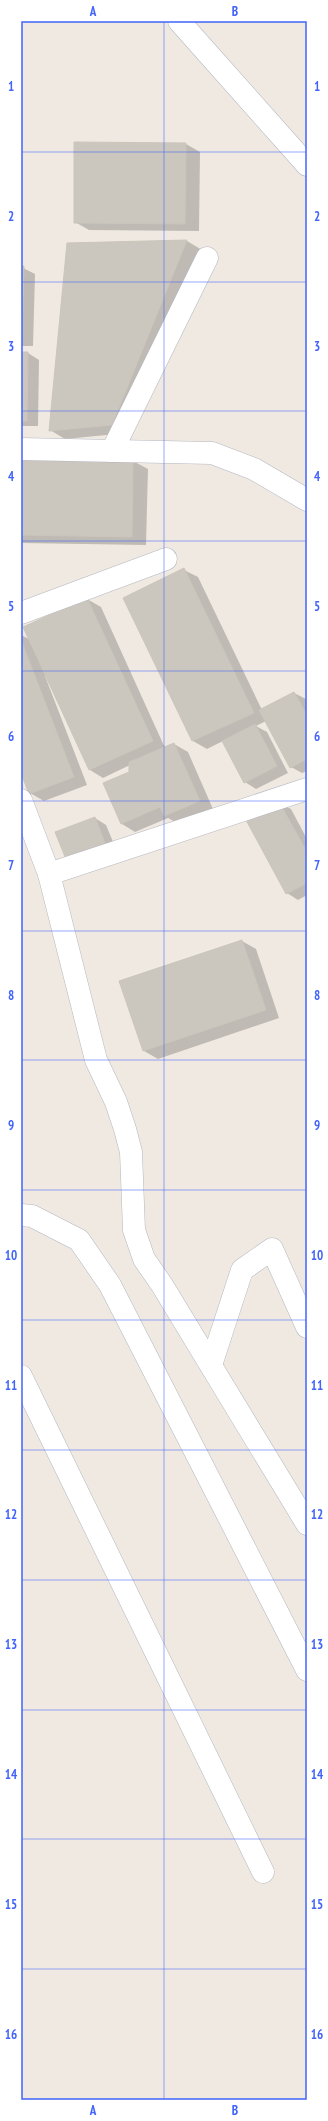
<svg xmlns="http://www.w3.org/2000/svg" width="328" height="2121" font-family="'PT Sans Narrow',sans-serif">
  <rect width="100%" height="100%" fill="#efe9e1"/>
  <g fill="#0003">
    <polygon points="75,143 186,144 200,152 199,231 89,230 75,222"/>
    <polygon points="187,241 202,250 127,433 65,439 50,430 68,244"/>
    <polygon points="21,267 35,274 33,346 21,346"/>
    <polygon points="21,353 28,353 39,360 38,426 21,426"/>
    <polygon points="21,459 133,461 148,469 146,545 21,543"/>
    <polygon points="184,570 198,577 262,710 294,693 306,699 307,771 302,773 291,767 266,721 256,726 267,732 288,773 256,789 245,782 223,741 207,749 193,741 125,598"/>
    <polygon points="87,599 101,607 165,748 174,744 188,752 213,809 179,824 168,818 135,832 122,824 130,765 103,778 90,770 46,675 45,676 87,785 44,801 30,793 21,770 21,635 31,640"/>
    <polygon points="279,803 291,809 307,839 307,895 298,900 287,893"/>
    <polygon points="95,818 106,825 116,849 78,865"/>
    <polygon points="242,941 256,949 279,1018 158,1059 144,1051"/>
  </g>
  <g fill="#cbc7bf" stroke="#cbc5ba">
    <polygon points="74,142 186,143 185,224 74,223"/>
    <polygon points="187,240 112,425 49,431 67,243"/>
    <polygon points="21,266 24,266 22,340 21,340"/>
    <polygon points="21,352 28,352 27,421 21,421"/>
    <polygon points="21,458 133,460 132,537 21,535"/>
    <polygon points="184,568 254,713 192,741 123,598"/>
    <polygon points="87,598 153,741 89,770 23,627"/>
    <polygon points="21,640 74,777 29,794 21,773"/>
    <polygon points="294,692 307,715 307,759 290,768 259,710"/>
    <polygon points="255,724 277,766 244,783 222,741"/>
    <polygon points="174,743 200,801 164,816 160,807 121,824 103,783 129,772 129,762"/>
    <polygon points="279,802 307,852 307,883 286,894 246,820"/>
    <polygon points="95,817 105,843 66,859 55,832"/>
    <polygon points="242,940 266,1010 143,1051 119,981"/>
  </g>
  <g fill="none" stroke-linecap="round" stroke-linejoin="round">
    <defs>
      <g id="minor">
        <polyline points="179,21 307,165"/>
        <polyline points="21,449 212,453 254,469 307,500"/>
        <polyline points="112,451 207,258"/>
        <polyline points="21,613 166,559"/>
        <polyline points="21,800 49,874 96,1060 116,1102 125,1129 131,1152 134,1230 144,1259 162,1285 307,1524"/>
        <polyline points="49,874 307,789"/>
        <polyline points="21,1215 32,1216 79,1240 110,1285 307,1670"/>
        <polyline points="211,1365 242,1270 272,1249 307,1327"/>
        <polyline points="21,1376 263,1872"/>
      </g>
    </defs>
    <use href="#minor" stroke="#b4b7c1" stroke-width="23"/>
    <use href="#minor" stroke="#fff" stroke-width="22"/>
  </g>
  <path fill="none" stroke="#4264fb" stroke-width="1" stroke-opacity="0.55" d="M164,21V2100M21,152H307M21,282H307M21,411H307M21,541H307M21,671H307M21,801H307M21,931H307M21,1060H307M21,1190H307M21,1320H307M21,1450H307M21,1580H307M21,1710H307M21,1839H307M21,1969H307"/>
  <rect width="328" height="2121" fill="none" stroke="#ffffff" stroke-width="44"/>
  <rect x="22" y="22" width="284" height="2077" fill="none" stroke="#4264fb" stroke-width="1.5"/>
  <g font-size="13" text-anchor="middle" font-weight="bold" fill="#4264fb">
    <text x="93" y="16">A</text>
    <text x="235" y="16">B</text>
    <text x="11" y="91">1</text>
    <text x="317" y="91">1</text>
    <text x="11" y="221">2</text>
    <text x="317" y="221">2</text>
    <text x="11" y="351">3</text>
    <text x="317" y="351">3</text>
    <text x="11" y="481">4</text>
    <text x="317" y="481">4</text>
    <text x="11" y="611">5</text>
    <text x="317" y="611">5</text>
    <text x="11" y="741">6</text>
    <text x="317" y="741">6</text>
    <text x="11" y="870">7</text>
    <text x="317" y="870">7</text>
    <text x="11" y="1000">8</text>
    <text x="317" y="1000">8</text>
    <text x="11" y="1130">9</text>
    <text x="317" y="1130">9</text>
    <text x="11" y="1260">10</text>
    <text x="317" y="1260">10</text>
    <text x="11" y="1390">11</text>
    <text x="317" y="1390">11</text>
    <text x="11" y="1519">12</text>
    <text x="317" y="1519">12</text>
    <text x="11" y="1649">13</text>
    <text x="317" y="1649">13</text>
    <text x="11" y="1779">14</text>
    <text x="317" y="1779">14</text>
    <text x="11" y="1909">15</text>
    <text x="317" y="1909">15</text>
    <text x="11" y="2039">16</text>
    <text x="317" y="2039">16</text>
    <text x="93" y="2115">A</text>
    <text x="235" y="2115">B</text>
  </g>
</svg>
